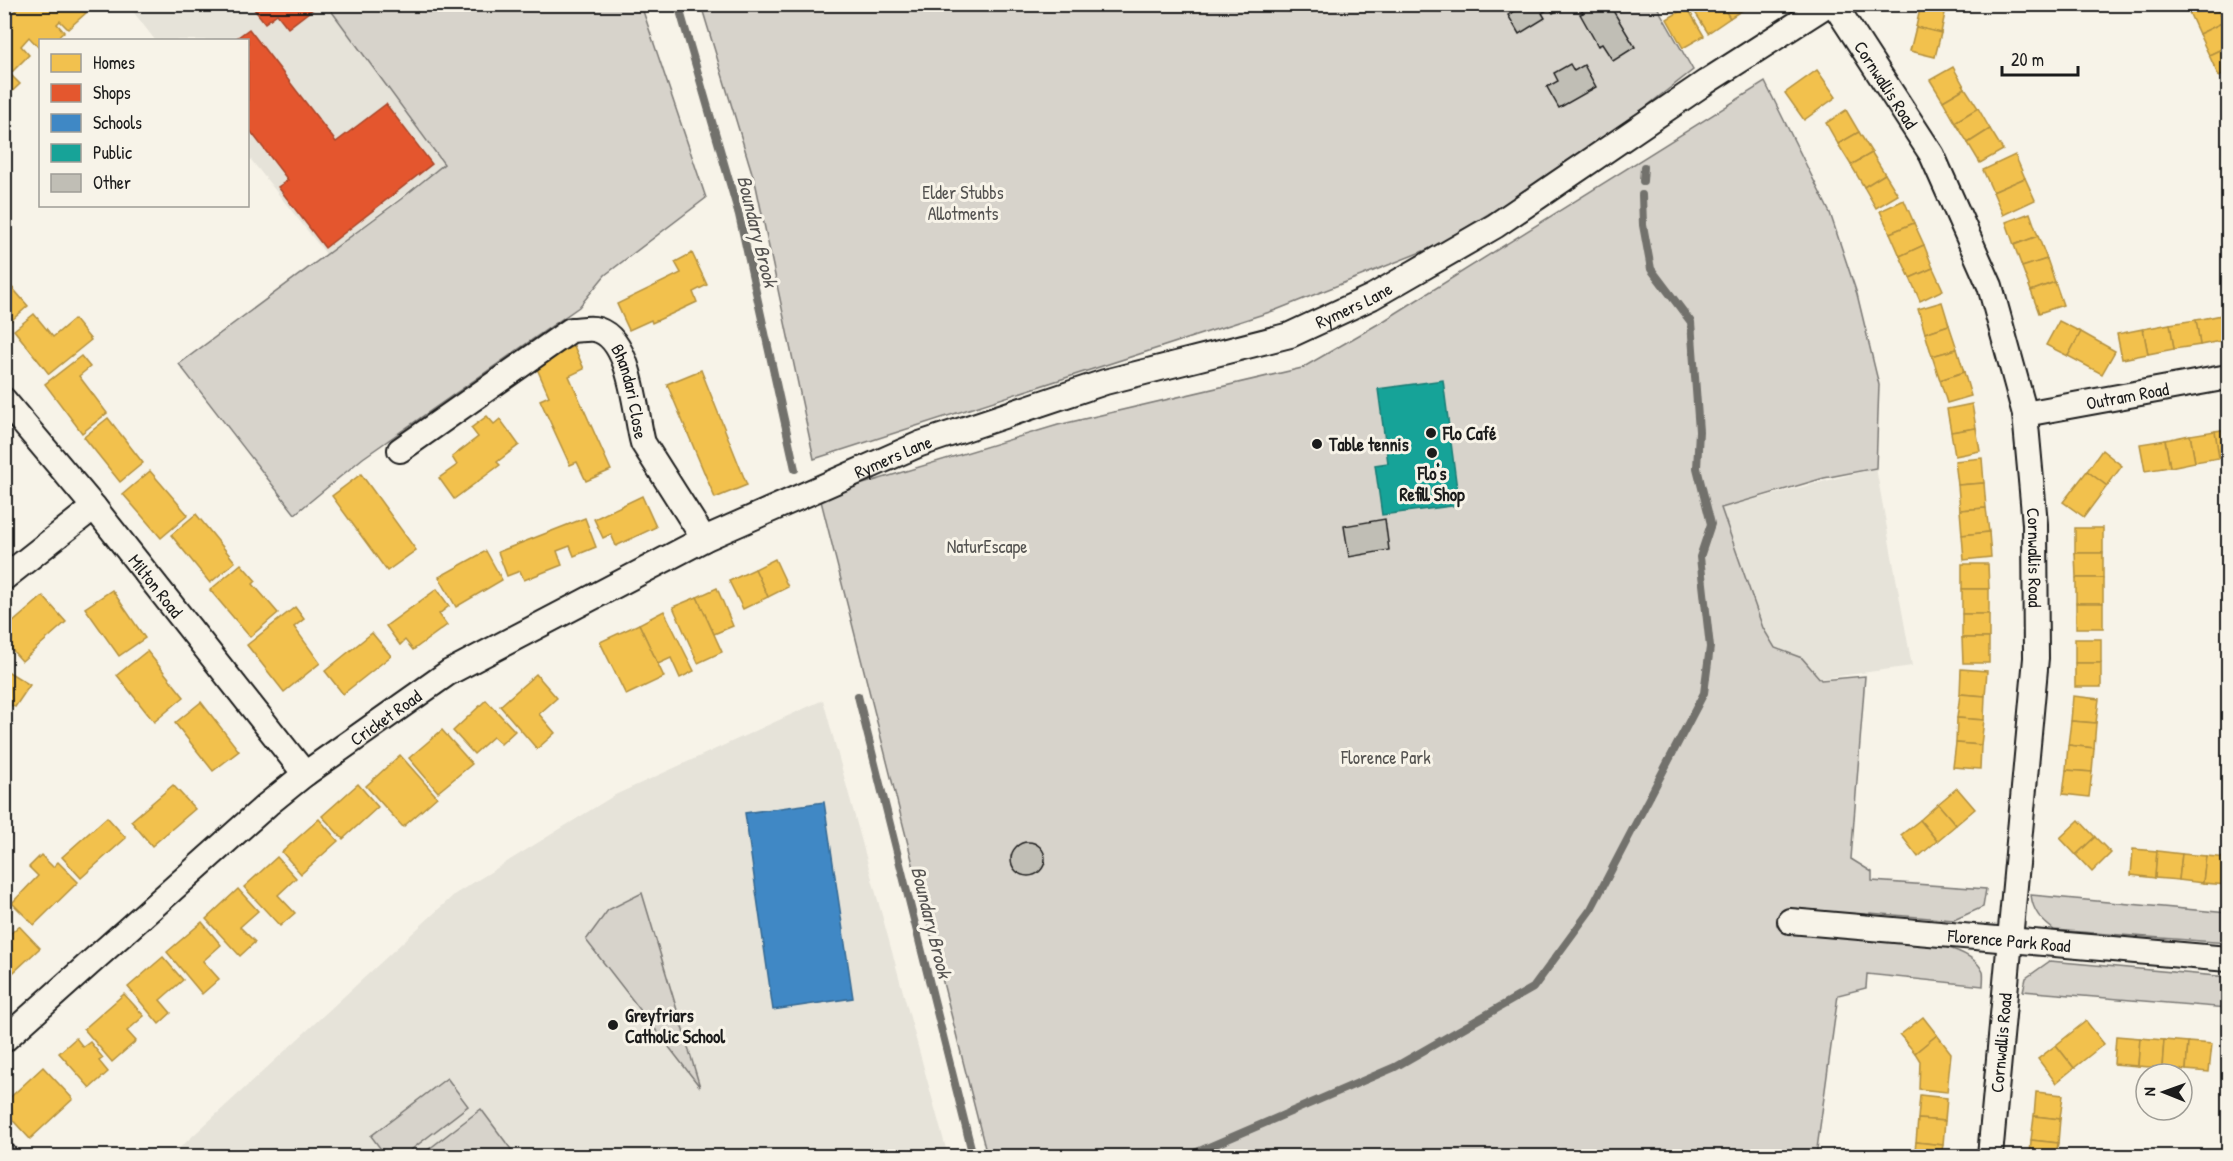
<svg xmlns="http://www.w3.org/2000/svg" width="2233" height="1161" font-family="'Patrick Hand',sans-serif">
  <rect width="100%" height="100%" fill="#f7f3e8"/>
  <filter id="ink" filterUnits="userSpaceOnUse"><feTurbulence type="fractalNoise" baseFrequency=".0167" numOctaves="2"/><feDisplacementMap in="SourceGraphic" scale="12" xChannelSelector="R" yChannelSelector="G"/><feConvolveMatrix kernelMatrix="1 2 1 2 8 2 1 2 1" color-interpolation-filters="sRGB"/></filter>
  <g filter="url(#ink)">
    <g fill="#e6e3d9">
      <polygon points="128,5 327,5 444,164 326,254 248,156 248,40 155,40"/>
      <polygon points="1876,468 1912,666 1782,684 1721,508"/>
      <polygon points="823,700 948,1156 171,1156 455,894 615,795"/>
    </g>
    <g fill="#d7d3cb" stroke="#7a7874" stroke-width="1.5">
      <polygon points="327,5 641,5 706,198 605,275 579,307 363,458 295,514 179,364 401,199 444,164"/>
      <polygon points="701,5 1656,5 1693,70 1579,159 1436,246 1276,310 814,459 756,186"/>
      <path d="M1765,82L1830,213L1857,294L1879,385L1876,468L1824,478L1721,508L1763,628L1775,648L1802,658L1821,680L1865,676L1851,859L1872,872V881L1986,889L1983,907L1954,920L1870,913L1868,937C1898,941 1969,940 1983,972C1984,975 1983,982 1983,986L1867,974L1866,988L1838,995L1816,1156H987L820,497L1058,425L1302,368L1385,320Z"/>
      <polygon points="642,893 700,1087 586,940 608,910"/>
      <path d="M2031,895L2228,913V943L2054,930C2041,920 2033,912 2031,895Z"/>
      <polygon points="2050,961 2228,977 2228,1008 2023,991 2026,978"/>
      <polygon points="447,1078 468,1106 403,1156 386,1156 371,1136"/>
      <polygon points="481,1109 516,1156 420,1156"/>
    </g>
    <g fill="#f2c14e" stroke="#b2903f" stroke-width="1.5">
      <polygon points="22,4 78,4 86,13 68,29 60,21 57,24 64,32 55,40 40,40 40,49 29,37 21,46 29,55 10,74 20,84 4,99 4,21"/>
      <polygon points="1700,4 1721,4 1730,18 1708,33 1693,9"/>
      <polygon points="1721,4 1752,4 1730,18"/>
      <polygon points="1921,4 1946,8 1941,33 1916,27"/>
      <polygon points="2206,4 2216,4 2224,22 2199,34 2189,12"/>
      <polygon points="1687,7 1704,36 1683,48 1667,19"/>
      <polygon points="2224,22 2228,33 2228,46 2209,55 2199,34"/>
      <polygon points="1916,27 1941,33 1935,57 1910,51"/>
      <polygon points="2228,46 2228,72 2219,77 2209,55"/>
      <polygon points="1953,67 1965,88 1943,101 1930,80"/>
      <polygon points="1817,70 1836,97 1804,120 1785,93"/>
      <polygon points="1965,88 1978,108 1955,122 1943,101"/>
      <polygon points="1978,108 1990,129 1968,143 1955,122"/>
      <polygon points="1846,110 1859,132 1838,144 1826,123"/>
      <polygon points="1990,129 2003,150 1980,163 1968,143"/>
      <polygon points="1859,132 1872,153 1851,165 1838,144"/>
      <polygon points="1872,153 1885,174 1864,187 1851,165"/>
      <polygon points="2015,155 2025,178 1993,192 1983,170"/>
      <polygon points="1885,174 1898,195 1876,208 1864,187"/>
      <polygon points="2025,178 2035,200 2003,215 1993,192"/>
      <polygon points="1904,200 1914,223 1890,233 1880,211"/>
      <polygon points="2030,213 2038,236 2014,245 2006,222"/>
      <polygon points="1914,223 1924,245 1900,256 1890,233"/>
      <polygon points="2038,236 2047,259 2022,267 2014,245"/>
      <polygon points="1924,245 1933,268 1910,278 1900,256"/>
      <polygon points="692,253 707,285 693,292 697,302 652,323 651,320 629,330 617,304 681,273 675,262"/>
      <polygon points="2047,259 2055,282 2031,291 2022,267"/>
      <polygon points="1933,268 1943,290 1920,301 1910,278"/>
      <polygon points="4,278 28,306 5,326 4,325"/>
      <polygon points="2055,282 2063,305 2039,313 2031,291"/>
      <polygon points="1942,302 1949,325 1925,333 1918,309"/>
      <polygon points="34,314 53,337 74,319 91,340 49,374 14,330"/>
      <polygon points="2222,315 2226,340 2200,345 2196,320"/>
      <polygon points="2196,320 2200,345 2174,349 2170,324"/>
      <polygon points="2059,321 2081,332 2068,356 2046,345"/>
      <polygon points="2170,324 2174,349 2148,354 2143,329"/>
      <polygon points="1949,325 1957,349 1932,356 1925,333"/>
      <polygon points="2143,329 2148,354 2122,359 2117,334"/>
      <polygon points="2081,332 2115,351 2102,374 2068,356"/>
      <polygon points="574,346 584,369 569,376 611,470 586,481 577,462 570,465 540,400 549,396 535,364"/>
      <polygon points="1957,349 1964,372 1940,380 1932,356"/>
      <polygon points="81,356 90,367 79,376 107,413 82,433 45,384"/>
      <polygon points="701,370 747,485 715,498 667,384"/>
      <polygon points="1964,372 1971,396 1947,403 1940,380"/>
      <polygon points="1972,404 1976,428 1951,432 1947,409"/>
      <polygon points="487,416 494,424 500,419 519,445 497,462 500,465 454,499 439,478 457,465 452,457 478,437 471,428"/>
      <polygon points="108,418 143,463 120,482 84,437"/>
      <polygon points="1976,428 1980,451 1955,456 1951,432"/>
      <polygon points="2228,429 2228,457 2219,458 2215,431"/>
      <polygon points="2215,431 2219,458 2195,462 2190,435"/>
      <polygon points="2190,435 2195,462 2170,467 2165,440"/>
      <polygon points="2165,440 2170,467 2145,471 2140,444"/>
      <polygon points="2102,450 2122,466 2107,486 2087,471"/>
      <polygon points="1982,458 1984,483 1958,485 1955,461"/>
      <polygon points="150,471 188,515 161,538 123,494"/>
      <polygon points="2087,471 2107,486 2084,517 2063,502"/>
      <polygon points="361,474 416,550 387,571 332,496"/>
      <polygon points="1984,483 1986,508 1960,510 1958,485"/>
      <polygon points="642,496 656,527 616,546 611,534 603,538 594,519"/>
      <polygon points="1986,508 1989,532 1962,535 1960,510"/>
      <polygon points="196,514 235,562 210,583 171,535"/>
      <polygon points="585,518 596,547 574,556 570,546 557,551 562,565 524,580 520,571 507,576 498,552"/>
      <rect x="2075" y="528" width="28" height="25"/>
      <polygon points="1989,532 1991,557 1964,560 1962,535"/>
      <polygon points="486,551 502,580 456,607 439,577"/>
      <polygon points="2075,553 2103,553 2103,578 2076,578"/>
      <polygon points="775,559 788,587 768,597 755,569"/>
      <polygon points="241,564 256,581 253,584 278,613 250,637 210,590"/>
      <polygon points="1962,564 1988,564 1989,589 1962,589"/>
      <polygon points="755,569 768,597 743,609 729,581"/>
      <rect x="2076" y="578" width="27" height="25"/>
      <polygon points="717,588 733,626 714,634 697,597"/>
      <polygon points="437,589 449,606 439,614 447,625 413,650 405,640 400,645 386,626"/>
      <rect x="1962" y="589" width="27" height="25"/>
      <polygon points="112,590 145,638 119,656 85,608"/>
      <polygon points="43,596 66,622 22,661 4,641 4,630"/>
      <polygon points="697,597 722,652 698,663 673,607"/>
      <rect x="2076" y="603" width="27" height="25"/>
      <polygon points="295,607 304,619 294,627 320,663 284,692 247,645"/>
      <polygon points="664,611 694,671 680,678 671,658 658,664 639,624"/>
      <rect x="1962" y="614" width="27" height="24"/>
      <polygon points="639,624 664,677 626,695 600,642"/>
      <polygon points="372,633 391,656 343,694 325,671"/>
      <polygon points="1962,638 1989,638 1989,663 1963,663"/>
      <rect x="2075" y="639" width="26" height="24"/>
      <polygon points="147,651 184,697 154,722 117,675"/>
      <rect x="2075" y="663" width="26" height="24"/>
      <polygon points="4,669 30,685 15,707 11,705 4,715"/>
      <polygon points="1961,669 1987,671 1985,696 1960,694"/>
      <polygon points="536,674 557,698 539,714 555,733 537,749 500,706"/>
      <polygon points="1960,694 1985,696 1984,720 1957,718"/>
      <polygon points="2073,696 2099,699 2096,723 2071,721"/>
      <polygon points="486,700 515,731 501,744 493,737 474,754 453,731"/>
      <polygon points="201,702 239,751 213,771 175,723"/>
      <polygon points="1957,718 1984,720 1981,745 1956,743"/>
      <polygon points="2071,721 2096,723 2094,748 2068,745"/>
      <polygon points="442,730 472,764 438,792 409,758"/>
      <polygon points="1956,743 1981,745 1980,769 1953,767"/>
      <polygon points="2068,745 2094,748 2092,772 2066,770"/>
      <polygon points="400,755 437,797 403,827 366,786"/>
      <polygon points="2066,770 2092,772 2089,797 2063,794"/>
      <polygon points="358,784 378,807 343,839 322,816"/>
      <polygon points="173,785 195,809 152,846 131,821"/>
      <polygon points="1957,788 1975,809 1956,825 1938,804"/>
      <polygon points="1938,804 1956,825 1937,841 1920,820"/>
      <polygon points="107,817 126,838 81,878 62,857"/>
      <polygon points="319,819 338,841 301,874 282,852"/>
      <polygon points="1920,820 1937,841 1918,857 1901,835"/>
      <polygon points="2079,820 2095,837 2076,855 2060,838"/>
      <polygon points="2095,837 2111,853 2092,872 2076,855"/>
      <polygon points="2133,849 2157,851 2155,878 2131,875"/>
      <polygon points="2157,851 2182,854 2179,880 2155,878"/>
      <polygon points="2182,854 2206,856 2203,883 2179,880"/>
      <polygon points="41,855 53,867 58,862 78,882 34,925 12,903 38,876 29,867"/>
      <polygon points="2206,856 2228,858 2227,885 2203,883"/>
      <polygon points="277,857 296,878 278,895 295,913 280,926 244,887"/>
      <polygon points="238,889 258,911 240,927 255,942 240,956 206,919"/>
      <polygon points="202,922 221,945 203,961 219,979 202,994 167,952"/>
      <polygon points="19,926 40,948 4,981 4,939"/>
      <polygon points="163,957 183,980 160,1000 171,1013 159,1024 128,987"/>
      <polygon points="124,994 144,1016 127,1031 136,1041 112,1062 84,1029"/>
      <polygon points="1923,1017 1937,1035 1915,1053 1900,1035"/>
      <polygon points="2086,1021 2104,1044 2074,1068 2056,1045"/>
      <polygon points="1937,1035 1951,1053 1947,1092 1919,1089 1920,1061 1915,1053"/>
      <polygon points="2116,1036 2140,1038 2138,1066 2114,1064"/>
      <polygon points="76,1038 83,1047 90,1042 103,1058 99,1061 108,1072 90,1088 59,1053"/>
      <polygon points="2140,1038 2164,1040 2162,1068 2138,1066"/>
      <polygon points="2164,1040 2188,1042 2186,1070 2162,1068"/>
      <polygon points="2188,1042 2212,1044 2209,1072 2186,1070"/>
      <polygon points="2056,1045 2074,1068 2056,1083 2038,1059"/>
      <polygon points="43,1067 73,1099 30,1139 4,1111 4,1103"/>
      <polygon points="2036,1092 2063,1095 2060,1119 2034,1116"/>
      <polygon points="1920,1095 1947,1098 1945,1121 1918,1119"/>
      <polygon points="2034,1116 2060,1119 2058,1143 2031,1140"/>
      <polygon points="1918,1119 1945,1121 1943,1145 1916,1142"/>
      <polygon points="2031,1140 2058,1143 2056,1156 2030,1156"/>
      <polygon points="1916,1142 1943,1145 1941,1156 1914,1156"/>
    </g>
    <g fill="#e4572e" stroke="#a84529" stroke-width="1.5">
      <polygon points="250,4 311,4 314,8 288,28 277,14 265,23"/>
      <polygon points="249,29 336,142 386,104 432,164 325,248 278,187 288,180 248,128 248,40 234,40"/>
    </g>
    <polygon fill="#3f88c5" stroke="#346892" stroke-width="1.5" points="824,802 853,998 773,1010 745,813"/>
    <polygon fill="#17a398" stroke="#187a73" stroke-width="1.5" points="1443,380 1459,505 1382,515 1375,465 1388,463 1378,389"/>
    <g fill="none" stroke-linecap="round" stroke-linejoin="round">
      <g stroke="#72716c" stroke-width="8">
        <polyline points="678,4 739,215 795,469"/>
        <polyline points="1643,181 1644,167"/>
        <polyline points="858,696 973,1156"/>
        <polyline points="972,1155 1076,1156"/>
        <polyline points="1188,1156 1395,1067 1533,988 1591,909 1704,693 1710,647 1700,557 1711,524 1697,468 1699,431 1691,322 1651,269 1643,225 1642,195"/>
      </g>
    </g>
    <g fill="#c0beb5" stroke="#1c1c1c" stroke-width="1.5">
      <polygon points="1526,4 1568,4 1553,13 1550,8 1542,13 1545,18 1519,34 1508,15"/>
      <polygon points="1578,4 1609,4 1635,47 1613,61 1602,44 1598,46 1580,14 1583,13"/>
      <polygon points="1570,64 1574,71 1584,65 1596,87 1559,108 1547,87 1558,81 1554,73"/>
      <polygon points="1385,519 1389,550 1349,557 1344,526"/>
      <circle cx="1028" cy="859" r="17"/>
    </g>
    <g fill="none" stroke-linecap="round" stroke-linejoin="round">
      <defs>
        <g id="street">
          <path id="s1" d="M1834,4L1932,155L1990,286L2025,414L2035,524L2036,658L1990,1156"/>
          <path id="s2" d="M4,400L94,507L305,774"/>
          <path id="s3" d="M2025,414L2228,377"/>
          <path id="s4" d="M400,450L571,330C578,330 587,328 594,329C632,335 635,415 643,443L704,539"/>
          <polyline points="4,578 94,507"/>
          <path id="s5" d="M1790,921L2228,959"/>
          <path id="s6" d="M4,1040L268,804L305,774L448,673L704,539L920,444L1105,382L1290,335L1372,297L1495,226L1706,82L1828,4"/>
          <polyline points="4,1156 5,1156"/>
        </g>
      </defs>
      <use href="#street" stroke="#1c1c1c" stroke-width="28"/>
      <use href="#street" stroke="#f7f3e8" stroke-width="24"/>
    </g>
  </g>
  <g fill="#1c1c1c" stroke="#f7f3e8" stroke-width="2">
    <circle cx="1431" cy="433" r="6"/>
    <circle cx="1317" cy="444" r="6"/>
    <circle cx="1432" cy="453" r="6"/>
    <circle cx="613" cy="1025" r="6"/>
  </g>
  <g text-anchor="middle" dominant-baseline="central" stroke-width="6" stroke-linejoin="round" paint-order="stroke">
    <g font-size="18" fill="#1c1c1c" stroke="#f7f3e8">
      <text stroke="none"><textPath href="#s1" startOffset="96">Cornwallis Road</textPath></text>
      <text stroke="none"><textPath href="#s6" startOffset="1558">Rymers Lane</textPath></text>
      <text stroke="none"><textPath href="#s4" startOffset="309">Bhandari Close</textPath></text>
      <text stroke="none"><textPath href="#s3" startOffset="104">Outram Road</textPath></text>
      <text stroke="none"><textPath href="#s6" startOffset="1072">Rymers Lane</textPath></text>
      <text stroke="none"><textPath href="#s1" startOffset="600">Cornwallis Road</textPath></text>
      <text stroke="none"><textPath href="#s2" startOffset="240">Milton Road</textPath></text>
      <text stroke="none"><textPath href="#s6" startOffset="500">Cricket Road</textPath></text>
      <text stroke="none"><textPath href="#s5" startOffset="220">Florence Park Road</textPath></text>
      <text transform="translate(2001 1043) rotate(-85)">Cornwallis Road</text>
    </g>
    <g font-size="18" fill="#545351" stroke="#f7f3e8">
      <text x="963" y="192">Elder Stubbs<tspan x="963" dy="21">Allotments</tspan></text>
      <text x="987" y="546">NaturEscape</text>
      <text x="1386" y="757">Florence Park</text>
    </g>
    <g font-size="18" font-weight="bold" fill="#1c1c1c" stroke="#f7f3e8" text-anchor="start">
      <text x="1443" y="433">Flo Café</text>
      <text x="1329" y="444">Table tennis</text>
      <text x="1432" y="473" text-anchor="middle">Flo's<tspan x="1432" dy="21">Refill Shop</tspan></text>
      <text x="625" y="1015">Greyfriars<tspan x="625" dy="21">Catholic School</tspan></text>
    </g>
    <g font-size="20" font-style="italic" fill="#565452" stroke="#f7f3e8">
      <text transform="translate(758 231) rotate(76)">Boundary Brook</text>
      <text transform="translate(932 922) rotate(76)">Boundary Brook</text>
    </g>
  </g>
  <rect width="2233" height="1161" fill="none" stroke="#f7f3e8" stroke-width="24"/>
  <rect x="12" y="12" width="2209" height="1137" fill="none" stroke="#1c1c1c" stroke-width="2" filter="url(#ink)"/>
  <rect x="39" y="39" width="210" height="168" fill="#f7f3e8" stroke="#9f9d96" stroke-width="1.5"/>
  <rect x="51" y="54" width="30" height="18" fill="#f2c14e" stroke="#9f9d96" stroke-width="1.5"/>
  <text x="93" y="69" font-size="18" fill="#1c1c1c">Homes</text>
  <rect x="51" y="84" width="30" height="18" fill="#e4572e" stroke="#9f9d96" stroke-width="1.5"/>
  <text x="93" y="99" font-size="18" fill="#1c1c1c">Shops</text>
  <rect x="51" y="114" width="30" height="18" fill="#3f88c5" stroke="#9f9d96" stroke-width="1.5"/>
  <text x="93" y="129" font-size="18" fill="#1c1c1c">Schools</text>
  <rect x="51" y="144" width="30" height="18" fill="#17a398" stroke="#9f9d96" stroke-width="1.5"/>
  <text x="93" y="159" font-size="18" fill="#1c1c1c">Public</text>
  <rect x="51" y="174" width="30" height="18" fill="#c0beb5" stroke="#9f9d96" stroke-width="1.5"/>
  <text x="93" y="189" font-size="18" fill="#1c1c1c">Other</text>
  <g transform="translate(2164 1092) rotate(271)"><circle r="28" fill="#f7f3e8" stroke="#9f9d96" stroke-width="1.5"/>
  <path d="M0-4.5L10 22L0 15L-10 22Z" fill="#1c1c1c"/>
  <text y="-9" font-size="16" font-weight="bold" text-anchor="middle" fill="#1c1c1c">N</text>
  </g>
  <path d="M2002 66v9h76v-9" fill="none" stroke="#1c1c1c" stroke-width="3"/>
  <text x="2011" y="66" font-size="18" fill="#1c1c1c" stroke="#f7f3e8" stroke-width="4.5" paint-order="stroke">20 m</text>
</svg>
